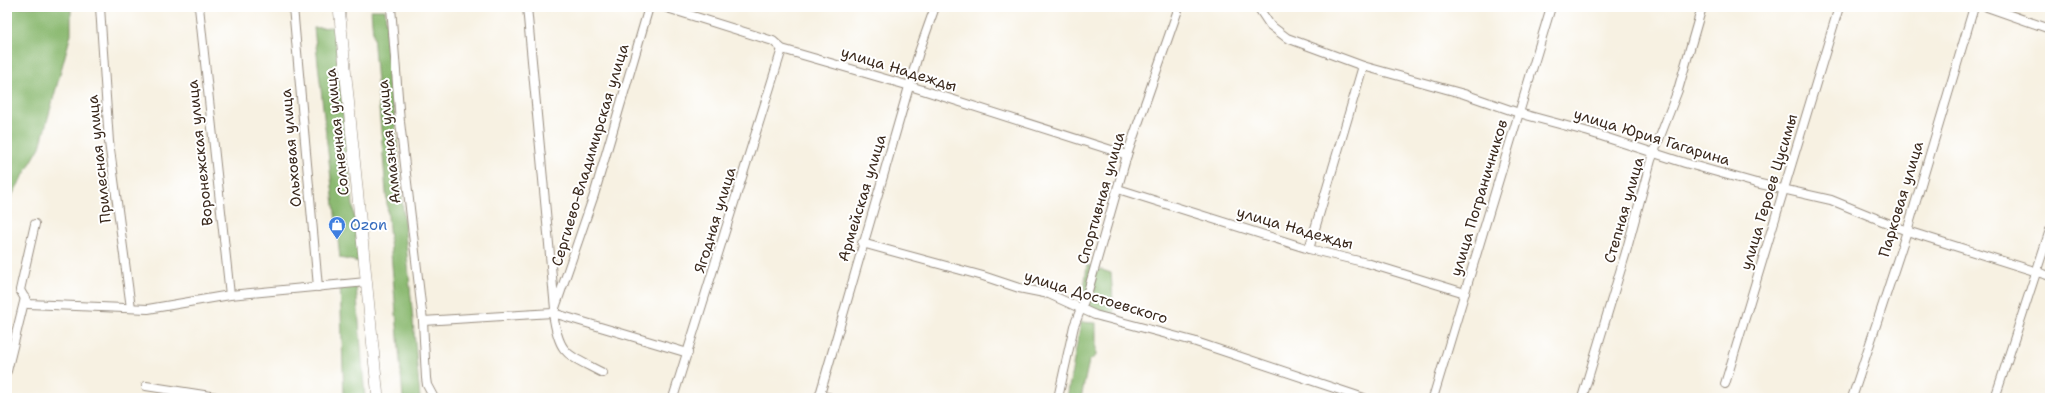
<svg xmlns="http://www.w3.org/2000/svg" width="2057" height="405" font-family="'Shantell Sans',sans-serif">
  <rect width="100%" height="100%" fill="#fff"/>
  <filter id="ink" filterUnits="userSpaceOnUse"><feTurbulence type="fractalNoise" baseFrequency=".025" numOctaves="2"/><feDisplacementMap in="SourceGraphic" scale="8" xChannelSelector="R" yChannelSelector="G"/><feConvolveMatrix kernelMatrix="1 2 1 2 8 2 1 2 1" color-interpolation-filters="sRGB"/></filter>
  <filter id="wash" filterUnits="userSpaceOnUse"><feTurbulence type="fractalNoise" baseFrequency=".012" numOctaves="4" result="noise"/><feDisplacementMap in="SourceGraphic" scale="16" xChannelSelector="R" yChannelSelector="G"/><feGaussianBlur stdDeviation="0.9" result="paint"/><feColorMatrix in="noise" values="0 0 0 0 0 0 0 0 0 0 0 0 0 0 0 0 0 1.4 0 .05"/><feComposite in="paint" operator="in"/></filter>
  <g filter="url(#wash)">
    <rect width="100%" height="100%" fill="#f7f1e2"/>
    <g fill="#8cba72" stroke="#647248">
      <polygon points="7,7 71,7 71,34 40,147 7,204"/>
      <polygon points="371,10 385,10 420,398 403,398"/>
      <polygon points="334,27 359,262 340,258 314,28"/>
      <polygon points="1087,265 1111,273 1114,314 1107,319 1082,305"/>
      <polygon points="340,282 356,285 365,398 344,398"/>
      <polygon points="1081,322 1096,323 1096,356 1089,361 1081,398 1067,398"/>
    </g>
  </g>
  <g filter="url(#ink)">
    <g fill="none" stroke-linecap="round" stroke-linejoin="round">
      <defs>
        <g id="street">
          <polyline points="100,7 109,142 131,308"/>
          <polyline points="199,7 230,295"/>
          <polyline points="293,7 318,287"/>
          <polyline points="391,7 400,122 423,321 426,378 427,385 434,398"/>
          <polyline points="664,7 773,41 782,49 910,86 1127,155"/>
          <polyline points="1258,7 1270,25 1287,38 1363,66 1464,94 1519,113 1589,132 1685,163 1756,183 1831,200 1907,231 2050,276"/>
          <polyline points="1987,7 2050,29"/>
          <polyline points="1118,189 1309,249 1367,263 1465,293"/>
          <polyline points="35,224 20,290 28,304 148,309 230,295 366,282"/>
          <polyline points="862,243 983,276 1019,288 1049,294 1095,315 1193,341 1364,398"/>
          <polyline points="1309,249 1363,66"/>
          <polyline points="555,308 594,195 649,7"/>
          <polyline points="423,321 553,313 555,309 527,7"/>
          <polyline points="7,371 25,298"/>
          <path d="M603,373C567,354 559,356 553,313L688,353"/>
          <polyline points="1725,384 1839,7"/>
          <polyline points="146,386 223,398"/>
          <polyline points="820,395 832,398"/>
          <polyline points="673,398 782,49"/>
          <polyline points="819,398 919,52 935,7"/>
          <polyline points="1058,398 1074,326 1088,291 1127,155 1179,7"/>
          <polyline points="1433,398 1551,7"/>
          <polyline points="1582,398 1626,252 1651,160 1678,90 1702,7"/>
          <polyline points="1852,398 1907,231 1974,7"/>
          <polyline points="1995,398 2050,230"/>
        </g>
        <polyline id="secondary" points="339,7 378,398"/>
      </defs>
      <use href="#street" stroke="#998e80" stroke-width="10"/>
      <use href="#secondary" stroke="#998e80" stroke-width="12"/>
      <use href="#street" stroke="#fff" stroke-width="8"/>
      <use href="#secondary" stroke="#fff" stroke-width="11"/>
    </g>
  </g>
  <defs>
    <symbol id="shop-pin" viewBox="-11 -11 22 30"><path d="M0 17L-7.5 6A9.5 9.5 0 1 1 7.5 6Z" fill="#3f7fe0" stroke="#fff"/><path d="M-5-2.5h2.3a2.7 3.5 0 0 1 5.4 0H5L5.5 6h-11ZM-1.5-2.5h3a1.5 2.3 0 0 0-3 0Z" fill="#fff"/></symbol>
  </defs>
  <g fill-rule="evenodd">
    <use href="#shop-pin" x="327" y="215" width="20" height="27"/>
  </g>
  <g text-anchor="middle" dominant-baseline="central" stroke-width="4" stroke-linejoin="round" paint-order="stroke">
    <g font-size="15" fill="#3b2a1e" stroke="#fff">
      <text transform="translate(899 69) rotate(17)">улица Надежды</text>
      <text transform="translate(337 132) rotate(-96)">Солнечная улица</text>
      <text transform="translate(1652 137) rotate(17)">улица Юрия Гагарина</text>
      <text transform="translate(389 142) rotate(-96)">Алмазная улица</text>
      <text transform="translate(291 148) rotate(-95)">Ольховая улица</text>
      <text transform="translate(200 153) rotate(-96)">Воронежская улица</text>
      <text transform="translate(590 155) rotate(-73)">Сергиево-Владимирская улица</text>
      <text transform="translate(99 159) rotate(-96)">Прилесная улица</text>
      <text transform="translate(1769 192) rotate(-73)">улица Героев Цусимы</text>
      <text transform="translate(862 198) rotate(-73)">Армейская улица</text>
      <text transform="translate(1101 198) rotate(-74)">Спортивная улица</text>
      <text transform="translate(1479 198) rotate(-73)">улица Пограничников</text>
      <text transform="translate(1901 199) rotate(-73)">Парковая улица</text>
      <text transform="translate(1624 210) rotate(-74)">Степная улица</text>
      <text transform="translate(715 220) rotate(-73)">Ягодная улица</text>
      <text transform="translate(1295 228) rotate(16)">улица Надежды</text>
      <text transform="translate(1096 297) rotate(17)">улица Достоевского</text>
    </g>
    <g font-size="15" fill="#366cbe" stroke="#fff" text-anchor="start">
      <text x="350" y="225">Ozon</text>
    </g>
  </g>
  <rect width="2057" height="405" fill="none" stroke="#fff" stroke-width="24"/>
</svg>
